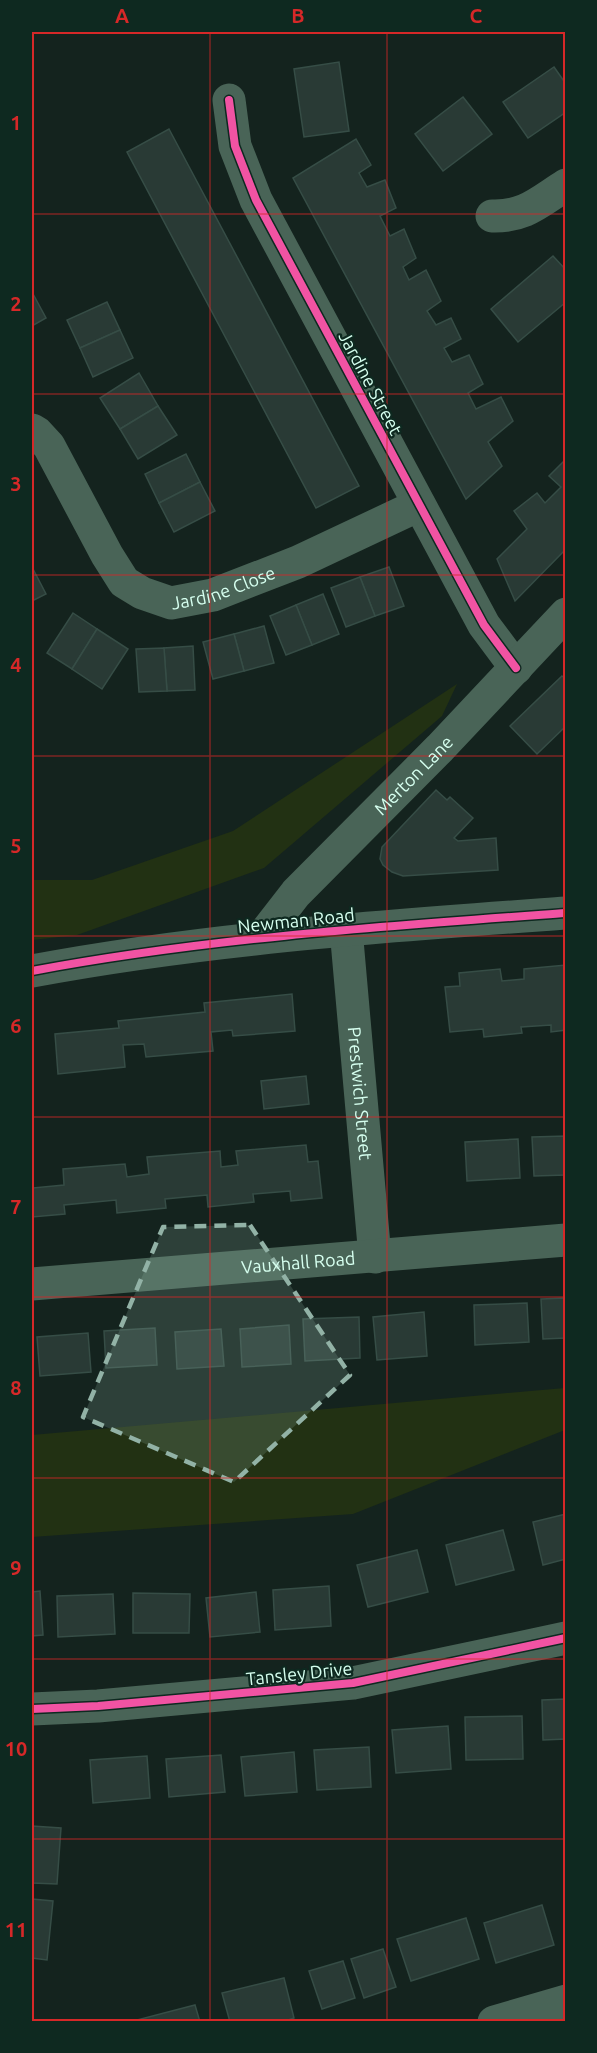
<svg xmlns="http://www.w3.org/2000/svg" width="597" height="2053" font-family="Ubuntu,sans-serif">
  <rect width="100%" height="100%" fill="#14231e"/>
  <g fill="#223113">
    <polygon points="457,684 442,716 264,868 77,935 32,940 32,880 92,880 233,831"/>
    <polygon points="565,1388 565,1430 353,1514 32,1537 32,1435"/>
  </g>
  <g fill="#293a35" stroke="#364d46" stroke-width="1.5">
    <polygon points="339,62 349,131 304,137 294,69"/>
    <polygon points="554,67 566,84 566,112 528,138 503,102"/>
    <polygon points="463,97 492,134 443,171 415,134"/>
    <polygon points="169,129 359,486 316,508 127,152"/>
    <polygon points="356,139 371,165 359,173 367,187 385,180 396,208 380,216 390,236 404,229 416,258 403,267 409,280 426,270 441,301 427,311 436,325 451,318 461,339 444,348 452,362 469,355 483,384 468,393 476,409 501,397 513,421 488,442 502,466 466,499 293,178"/>
    <polygon points="553,256 566,270 566,302 518,342 491,309"/>
    <polygon points="32,292 46,318 32,326"/>
    <polygon points="107,302 120,330 80,348 67,320"/>
    <polygon points="120,330 133,358 93,377 80,348"/>
    <polygon points="139,373 158,406 120,429 100,398"/>
    <polygon points="158,406 177,435 138,459 120,429"/>
    <polygon points="186,454 200,482 159,503 145,474"/>
    <polygon points="566,459 566,549 515,601 497,559 527,529 514,511 537,493 545,503 561,487 549,476"/>
    <polygon points="200,482 215,511 174,532 159,503"/>
    <polygon points="32,567 46,594 32,601"/>
    <polygon points="389,567 404,606 375,616 360,577"/>
    <polygon points="360,577 375,616 346,627 331,588"/>
    <polygon points="323,594 339,634 312,645 296,605"/>
    <polygon points="296,605 312,645 286,655 270,616"/>
    <polygon points="73,613 97,629 72,669 47,653"/>
    <polygon points="264,626 274,663 244,671 234,634"/>
    <polygon points="97,629 128,649 102,689 72,669"/>
    <polygon points="234,634 244,671 213,679 203,642"/>
    <polygon points="193,646 195,690 167,691 164,648"/>
    <polygon points="164,648 167,691 139,692 136,649"/>
    <polygon points="562,676 566,679 566,726 537,754 510,726"/>
    <polygon points="436,790 447,800 450,797 473,818 454,838 458,841 496,838 498,870 403,876 392,872 383,865 380,859 382,847"/>
    <polygon points="566,965 566,1030 551,1032 551,1025 521,1027 522,1033 484,1037 483,1029 450,1032 445,987 460,986 459,973 500,969 502,981 524,979 524,969"/>
    <polygon points="292,994 295,1031 233,1036 232,1030 211,1032 213,1051 146,1057 144,1044 123,1045 125,1067 58,1074 55,1034 119,1028 118,1021 205,1012 204,1003"/>
    <polygon points="306,1076 309,1104 264,1109 261,1081"/>
    <polygon points="566,1136 566,1175 534,1176 532,1137"/>
    <polygon points="518,1139 520,1178 467,1181 465,1142"/>
    <polygon points="306,1145 308,1162 318,1161 322,1198 291,1201 290,1191 253,1194 254,1202 208,1207 207,1195 165,1199 166,1208 117,1213 116,1200 64,1205 65,1214 32,1217 32,1171 33,1188 64,1185 63,1169 125,1164 127,1177 149,1174 147,1157 220,1151 221,1167 238,1165 236,1151"/>
    <polygon points="566,1298 566,1338 543,1339 541,1299"/>
    <polygon points="527,1303 529,1342 475,1345 474,1305"/>
    <polygon points="424,1312 427,1356 377,1360 373,1317"/>
    <polygon points="359,1317 360,1358 305,1361 303,1319"/>
    <polygon points="289,1325 291,1364 242,1367 240,1329"/>
    <polygon points="155,1328 157,1365 106,1368 104,1331"/>
    <polygon points="221,1329 224,1366 177,1369 175,1332"/>
    <polygon points="88,1333 91,1372 40,1376 37,1337"/>
    <polygon points="566,1514 566,1559 543,1565 533,1522"/>
    <polygon points="503,1530 514,1570 456,1585 446,1545"/>
    <polygon points="417,1550 428,1592 368,1607 357,1565"/>
    <polygon points="329,1586 331,1626 275,1630 273,1590"/>
    <polygon points="40,1591 43,1635 32,1636 32,1592"/>
    <polygon points="256,1592 260,1632 210,1637 206,1598"/>
    <polygon points="133,1593 190,1594 189,1633 133,1633"/>
    <polygon points="113,1594 115,1634 58,1637 57,1596"/>
    <polygon points="566,1699 566,1739 543,1740 542,1700"/>
    <polygon points="522,1716 523,1759 466,1760 465,1717"/>
    <polygon points="448,1726 451,1769 396,1773 392,1730"/>
    <polygon points="369,1747 371,1787 317,1790 314,1750"/>
    <polygon points="294,1752 297,1792 245,1796 241,1757"/>
    <polygon points="221,1755 225,1792 169,1797 166,1759"/>
    <polygon points="147,1756 150,1798 93,1803 90,1760"/>
    <polygon points="32,1826 61,1828 57,1884 32,1883"/>
    <polygon points="32,1899 53,1901 47,1960 32,1958"/>
    <polygon points="542,1905 554,1945 496,1963 484,1923"/>
    <polygon points="466,1918 479,1959 411,1981 397,1939"/>
    <polygon points="383,1949 396,1987 364,1998 351,1959"/>
    <polygon points="343,1961 355,1998 322,2009 309,1971"/>
    <polygon points="284,1978 294,2018 282,2022 230,2022 222,1993"/>
    <polygon points="195,2005 200,2022 133,2022 133,2021"/>
  </g>
  <g fill="none" stroke-linecap="round" stroke-linejoin="round">
    <g stroke="#496457" stroke-width="33">
      <polyline points="229,100 235,146 256,200 484,625 516,668"/>
      <path d="M492,216C525,217 539,202 566,185"/>
      <path id="s1" d="M32,430L37,433L49,446L107,555L124,582L142,593L171,603L213,595L298,562L419,505"/>
      <path id="s2" d="M346,929L375,1257"/>
      <path id="s3" d="M262,937L296,893L440,748L566,614"/>
      <path d="M32,971C208,938 387,926 566,913"/>
      <path id="s4" d="M32,1284L566,1240"/>
      <polyline points="32,1709 98,1706 353,1683 566,1638"/>
      <polyline points="494,2022 566,2001"/>
    </g>
    <defs>
      <g id="cycleway">
        <polyline points="229,100 235,146 256,200 484,625 516,668"/>
        <path d="M32,971C208,938 387,926 566,913"/>
        <polyline points="32,1709 98,1706 353,1683 566,1638"/>
      </g>
    </defs>
    <use href="#cycleway" stroke="#0e2920" stroke-width="11"/>
    <use href="#cycleway" stroke="#f153a3" stroke-width="8"/>
  </g>
  <path fill="#92b2a6" fill-opacity="0.2" stroke="#92b2a6" stroke-width="4.5" stroke-dasharray="12 8" stroke-linejoin="round" d="M250,1225L350,1375L234,1482L83,1417L163,1227Z"/>
  <path fill="none" stroke="#d62828" stroke-width="1.5" stroke-opacity="0.55" d="M210,32V2022M387,32V2022M32,214H566M32,394H566M32,575H566M32,756H566M32,936H566M32,1117H566M32,1297H566M32,1478H566M32,1659H566M32,1839H566"/>
  <g text-anchor="middle" dominant-baseline="central" stroke-width="4.5" stroke-linejoin="round" paint-order="stroke">
    <g font-size="18" fill="#d6ffef" stroke="#0e2920">
      <text transform="translate(371 383) rotate(62)">Jardine Street</text>
      <text stroke="none"><textPath href="#s1" startOffset="285">Jardine Close</textPath></text>
      <text stroke="none"><textPath href="#s3" startOffset="222">Merton Lane</textPath></text>
      <text transform="translate(296 920) rotate(-6)">Newman Road</text>
      <text stroke="none"><textPath href="#s2" startOffset="165">Prestwich Street</textPath></text>
      <text stroke="none"><textPath href="#s4" startOffset="267">Vauxhall Road</textPath></text>
      <text transform="translate(299 1673) rotate(-6)">Tansley Drive</text>
    </g>
  </g>
  <rect width="597" height="2053" fill="none" stroke="#0e2920" stroke-width="66"/>
  <rect x="33" y="33" width="531" height="1987" fill="none" stroke="#d62828" stroke-width="2"/>
  <g font-size="20" text-anchor="middle" font-weight="bold" fill="#d62828">
    <text x="122" y="23">A</text>
    <text x="298" y="23">B</text>
    <text x="476" y="23">C</text>
    <text x="16" y="130">1</text>
    <text x="16" y="311">2</text>
    <text x="16" y="491">3</text>
    <text x="16" y="672">4</text>
    <text x="16" y="853">5</text>
    <text x="16" y="1033">6</text>
    <text x="16" y="1214">7</text>
    <text x="16" y="1395">8</text>
    <text x="16" y="1575">9</text>
    <text x="16" y="1756">10</text>
    <text x="16" y="1937">11</text>
  </g>
</svg>
